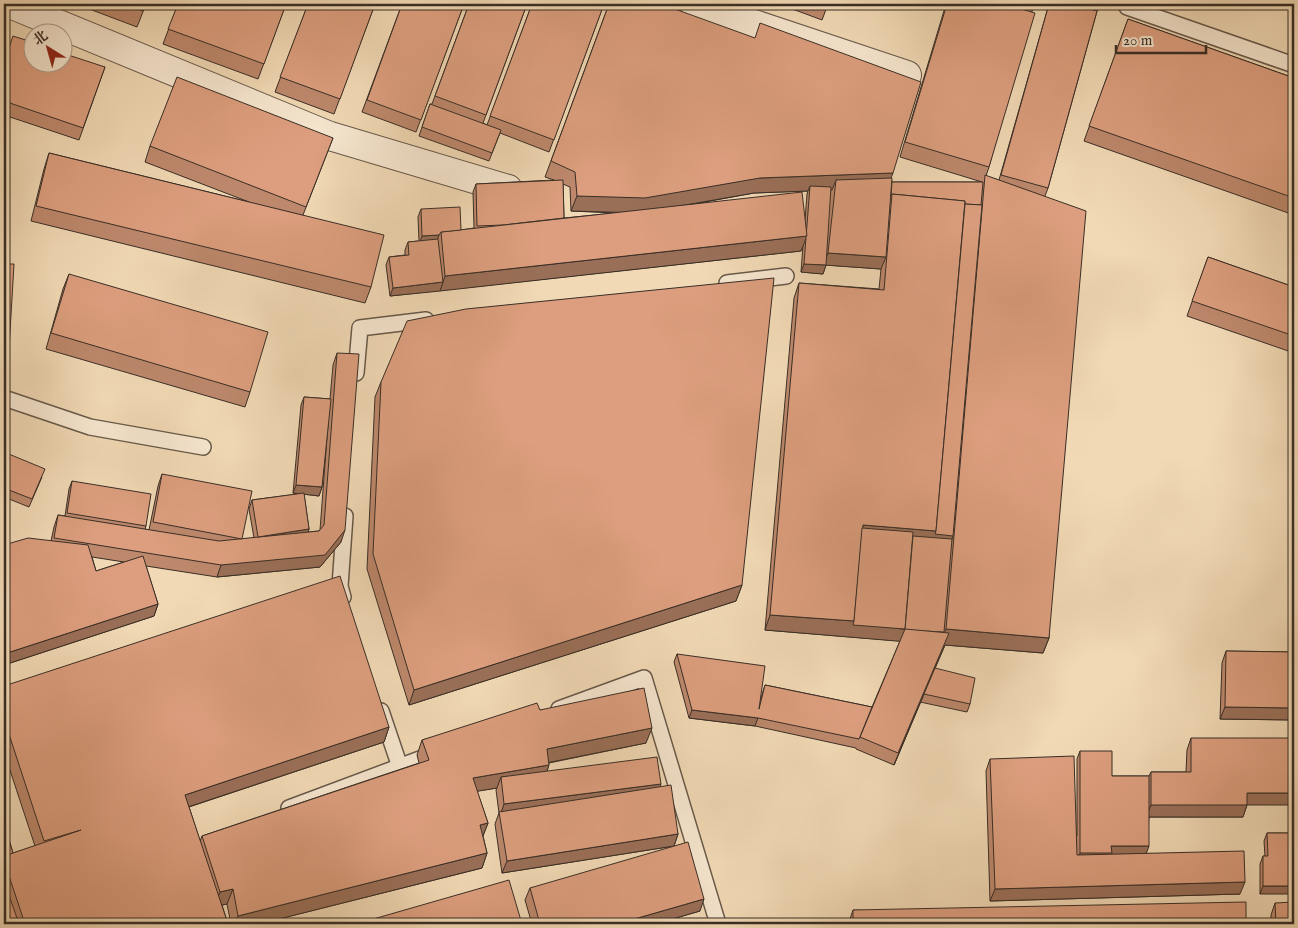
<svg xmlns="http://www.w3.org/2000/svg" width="1298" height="928" font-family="'IM FELL English','Noto Serif SC',serif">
  <rect width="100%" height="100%" fill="#f1d9b5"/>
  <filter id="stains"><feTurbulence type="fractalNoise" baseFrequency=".004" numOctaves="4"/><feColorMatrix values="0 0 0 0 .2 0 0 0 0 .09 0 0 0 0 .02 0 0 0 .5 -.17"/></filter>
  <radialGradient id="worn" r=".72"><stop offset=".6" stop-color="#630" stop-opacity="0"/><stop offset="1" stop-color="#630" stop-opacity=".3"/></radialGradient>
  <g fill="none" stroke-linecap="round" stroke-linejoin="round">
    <defs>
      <g id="lane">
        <polyline points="1127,7 1294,65"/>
        <polyline points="727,283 786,276"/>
        <polyline points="356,373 360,328 426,320"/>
        <polyline points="4,398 90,427 203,447"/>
        <polyline points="343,597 340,586 345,516"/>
        <polyline points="559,709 644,678 718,924"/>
        <polyline points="381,711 400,767"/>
        <polyline points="289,808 436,753"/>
      </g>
      <g id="street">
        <polyline points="10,4 330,136 508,189"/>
        <polyline points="694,4 907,75"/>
      </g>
    </defs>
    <use href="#lane" stroke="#67594a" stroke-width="18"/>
    <use href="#street" stroke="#67594a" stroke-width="30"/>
    <use href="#lane" stroke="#f6e6cf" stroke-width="15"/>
    <use href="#street" stroke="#f6e6cf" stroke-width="28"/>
  </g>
  <g fill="#bd886c" stroke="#392e26" fill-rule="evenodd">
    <polygon points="76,4 146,4 137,27"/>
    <polygon points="178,4 286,4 258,79 163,44"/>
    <polygon points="308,4 375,4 334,114 275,92"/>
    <polygon points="402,4 464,4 416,132 362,112"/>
    <polygon points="469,4 527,4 483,123 487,125 532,4 604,4 549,152 500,133 489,161 419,136 430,104 432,104"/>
    <path d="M609,4L891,178L892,182H982L900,157L946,4H1034L989,167L986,176L999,180L1049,4H1099L1048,188L1045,196L1049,638L1043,653L945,645L935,668L970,704L967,712L920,702L922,698L894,765L856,749V748L755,726L689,718L674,662L677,654L760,701L765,685L872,707L900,641L765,630L794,298L799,283L879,289L881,269L826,265L823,274L801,272L803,245L801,251L390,296L386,265L389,257L405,255V250L408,242L419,241L418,217L421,209L461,230L474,228L473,192L476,184L554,180L545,177ZM563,184L570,187L571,211L615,213L564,218ZM808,191L807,194L805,220L689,205L754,193Z"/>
    <polygon points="779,4 828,4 822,20"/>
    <polygon points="1277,4 1294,4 1294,10"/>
    <polygon points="1128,19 1294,78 1294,215 1084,141"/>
    <polygon points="4,62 105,67 79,140 4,115"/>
    <polygon points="333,138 303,215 371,287 365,303 31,221 44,169 49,153 249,202 145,162 150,146"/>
    <polygon points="1208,257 1294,287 1294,353 1187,316"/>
    <polygon points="69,274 250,392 245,407 46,349 63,289"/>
    <path d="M337,353L341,542L320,567L217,577L146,566L158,604L154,616L4,665V545L51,541L54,527L58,515L65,516L69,489L72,481L146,526L145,529L149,530L158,486L162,474L242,539L254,538L249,509L252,500L298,494L293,493L301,405L304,397L330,399L333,365ZM328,424L320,530L319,531L308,532L309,529L304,494L319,496L322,487ZM92,557L124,562L96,571Z"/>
    <polygon points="381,382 742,585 736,601 409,705 367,569 375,397"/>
    <polygon points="4,452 42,477 29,507 4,497"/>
    <polygon points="1226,651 1294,652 1294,720 1220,719 1222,663"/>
    <polygon points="4,686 389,727 384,742 189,807 200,841 202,836 419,763 417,755 422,740 540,710 646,743 549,763 547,772 659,787 678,834 674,846 502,873 495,824 499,813 496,790 497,788 477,791 488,823 483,836 487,853 482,868 259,924 231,924 227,904 222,905 228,924 4,924 4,823 13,853 35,846 4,752"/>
    <polygon points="1191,738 1247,805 1243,817 1149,817 1146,853 1240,894 990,901 986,771 990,759 1077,836 1077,759 1080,751 1112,776 1149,776 1151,772 1186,772 1187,750"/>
    <polygon points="1267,833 1294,833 1260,894 1260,864 1263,856 1265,856 1264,841"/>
    <polygon points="530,888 700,911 655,924 532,924 525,900"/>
    <polygon points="1275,903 1294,924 1271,924 1271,915"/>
    <polygon points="853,910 1246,924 849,924 849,922"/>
  </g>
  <g fill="#9a6f58" stroke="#392e26">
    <polygon points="893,173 887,188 836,180 832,190 810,191 810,186 808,191 754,193 640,213 571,211 577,196 760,178"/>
    <polygon points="439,235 436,244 419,245 422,236"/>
    <polygon points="807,236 801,251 440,291 445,276"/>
    <polygon points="828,253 886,257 881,269 824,265"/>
    <polygon points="804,264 826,265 823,274 801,272"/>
    <polygon points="443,282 440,291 390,296 393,288"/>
    <polygon points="4,349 9,349 6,358 4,358"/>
    <polygon points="296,485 322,487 319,496 293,493"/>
    <polygon points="863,525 936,531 953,536 949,548 861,540"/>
    <polygon points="309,529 306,537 258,537"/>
    <polygon points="345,530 341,542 320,567 217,577 221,565"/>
    <polygon points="742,585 736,601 409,705 414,690"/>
    <polygon points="158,604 154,616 4,665 4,654"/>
    <polygon points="770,615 854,621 943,636 946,629 1049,638 1043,653 945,645 894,765 944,645 765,630"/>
    <polygon points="1225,707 1294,708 1294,720 1220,719"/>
    <polygon points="692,710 758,718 755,726 689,718"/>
    <polygon points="389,727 384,742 179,810 185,795"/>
    <polygon points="652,728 646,743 541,764 547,749"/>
    <polygon points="549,765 544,780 501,777 497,788 467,793 473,778"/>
    <polygon points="661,784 656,796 500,816 504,804"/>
    <polygon points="1247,793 1294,793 1294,805 1247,805 1243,817 1146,817 1151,805"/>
    <polygon points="488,823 482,838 480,825"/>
    <polygon points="678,834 674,846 502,873 507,861"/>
    <polygon points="1111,846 1149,846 1146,854 1077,861 1080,853"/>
    <polygon points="487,853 482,868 259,924 235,924 238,916"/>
    <polygon points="1245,882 1240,894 990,901 995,889"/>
    <polygon points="1263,886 1294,886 1294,894 1260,894"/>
    <polygon points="233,889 227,904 214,907 220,892"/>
    <polygon points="704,899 700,911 655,924 617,924"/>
  </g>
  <g fill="#dc9e7e" stroke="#392e26">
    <polygon points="123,4 146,4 143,11"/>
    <polygon points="178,4 286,4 264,64 168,29"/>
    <polygon points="308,4 375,4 340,99 280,77"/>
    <polygon points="402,4 464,4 421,120 367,100"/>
    <polygon points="469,4 527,4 486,115 435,96"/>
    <polygon points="532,4 604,4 554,140 490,116"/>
    <polygon points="609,4 661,4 755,38 760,23 921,82 893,173 760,178 645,198 577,196 575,172 551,161"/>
    <polygon points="947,4 1004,4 1035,13 989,167 905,142"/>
    <polygon points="1049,4 1071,4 1097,11 1048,188 1001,175"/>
    <polygon points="1128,19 1294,78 1294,198 1089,126"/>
    <polygon points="13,36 32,42 32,62 62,62 62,53 105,67 83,128 4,101 4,62"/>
    <polygon points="177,77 333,138 306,207 150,146"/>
    <polygon points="430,104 501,130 492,153 422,127"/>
    <polygon points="49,153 384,235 371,287 36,206"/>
    <polygon points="985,175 1086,211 1049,638 946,629"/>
    <polygon points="892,178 886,257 828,253 836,180"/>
    <polygon points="563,180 564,218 503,225 477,226 476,184"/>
    <polygon points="892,182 983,182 981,205 965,204 965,201 892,194 891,196"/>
    <polygon points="810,186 831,187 826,265 804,264"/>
    <polygon points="802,192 807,236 445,276 441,232"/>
    <polygon points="892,194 965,201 936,531 863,525 854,621 770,615 799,283 884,290"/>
    <polygon points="965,204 982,205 953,536 935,534 936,531"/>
    <polygon points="460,207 461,230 441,232 439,235 422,236 421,209"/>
    <polygon points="438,239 443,282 393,288 389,257 409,255 408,242"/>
    <polygon points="1208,257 1294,287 1294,336 1192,301"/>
    <polygon points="4,264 14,264 9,349 4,349"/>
    <polygon points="69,274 268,332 250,392 51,333"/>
    <polygon points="774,278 742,585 414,690 373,554 381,382 407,321 466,309"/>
    <polygon points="337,353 359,354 345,530 325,555 221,565 54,538 58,515 219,541 319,531 324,525"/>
    <polygon points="304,397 331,399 322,487 296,485"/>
    <polygon points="4,452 45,469 32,499 4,488"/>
    <polygon points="162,474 252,491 242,539 153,522"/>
    <polygon points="72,481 151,494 146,526 67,513"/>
    <polygon points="304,493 309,529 258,537 252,500"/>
    <polygon points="862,528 913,532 905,629 853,625 854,621"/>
    <polygon points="913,536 952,539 944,632 905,630"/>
    <polygon points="28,538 88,545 96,571 143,556 158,604 4,654 4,545"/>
    <polygon points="340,576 389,727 185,795 228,924 25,924 4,861 4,856 81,830 44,841 4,719 4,686"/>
    <polygon points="905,629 949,633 898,753 860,737"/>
    <polygon points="1226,651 1294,652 1294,708 1225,707"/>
    <polygon points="677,654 765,666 759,709 765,685 872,707 859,739 758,718 692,710"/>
    <polygon points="935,668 975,678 970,704 924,694"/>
    <polygon points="644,688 652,728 547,749 549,765 473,778 488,823 480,825 487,853 238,916 233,889 220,892 202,836 429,760 422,740 537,703 540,710"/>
    <polygon points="1191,738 1294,738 1294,793 1247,793 1247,805 1151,805 1151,772 1191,772"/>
    <polygon points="1080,751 1112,751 1112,776 1149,776 1149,846 1111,846 1112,853 1080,853"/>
    <polygon points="1074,756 1077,855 1244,851 1245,882 995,889 990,759"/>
    <polygon points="657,757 661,784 504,804 501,777"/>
    <polygon points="671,785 678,834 507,861 499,812"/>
    <polygon points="4,823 13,853 4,856"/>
    <polygon points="1267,833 1294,833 1294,886 1263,886 1263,856 1268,856"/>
    <polygon points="688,842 704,899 617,924 540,924 530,888"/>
    <polygon points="509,880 522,924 356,924"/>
    <polygon points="4,881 19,924 4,924"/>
    <polygon points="1246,902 1246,924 853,924 853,910"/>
    <polygon points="1294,902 1294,924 1276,924 1275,903"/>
  </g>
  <rect width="1298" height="928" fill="none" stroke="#f1d9b5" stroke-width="20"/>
  <rect x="5" y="5" width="1288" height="918" fill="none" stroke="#392e26" stroke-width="2.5"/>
  <rect x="10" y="10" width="1278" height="908" fill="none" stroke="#392e26"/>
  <g transform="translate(48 48) rotate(323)"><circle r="24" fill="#f6e6cf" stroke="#aa9c8b"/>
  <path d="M0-4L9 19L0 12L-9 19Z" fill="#8f2418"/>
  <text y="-8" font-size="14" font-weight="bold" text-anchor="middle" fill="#392e26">北</text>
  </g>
  <path d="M1116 45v8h90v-8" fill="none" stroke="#392e26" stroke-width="2.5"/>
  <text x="1123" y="45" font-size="15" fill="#392e26" stroke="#f6e6cf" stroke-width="4" paint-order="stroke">20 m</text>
  <rect width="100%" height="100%" filter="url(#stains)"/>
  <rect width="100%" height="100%" fill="url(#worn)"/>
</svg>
